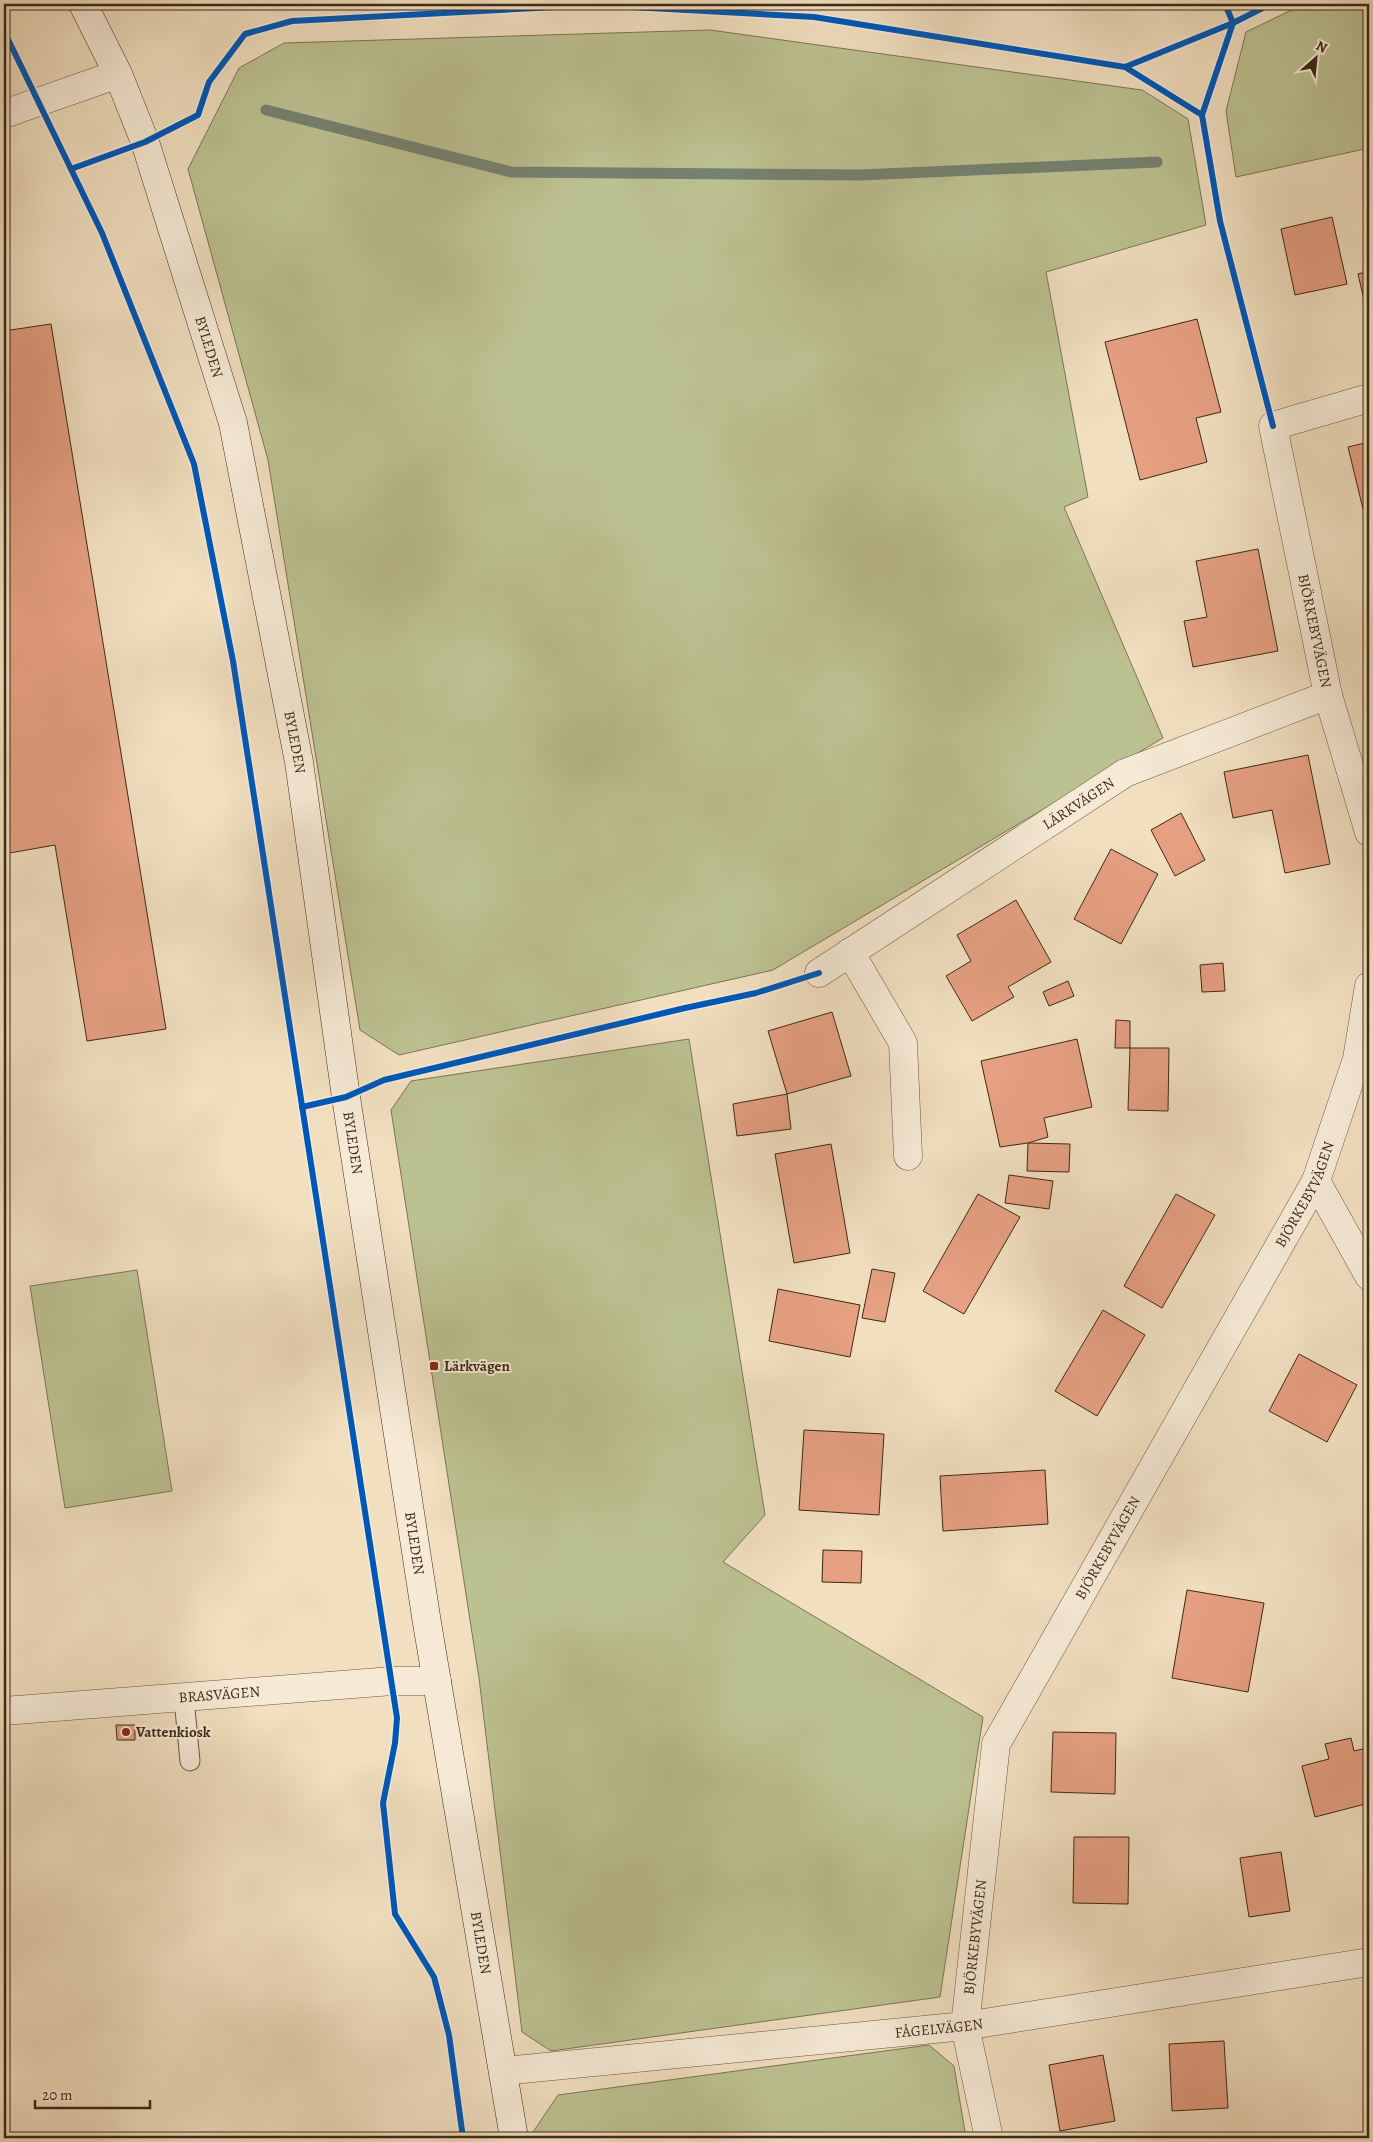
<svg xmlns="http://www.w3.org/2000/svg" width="1373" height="2142" font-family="Alegreya,serif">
  <rect width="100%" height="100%" fill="#f1dfc0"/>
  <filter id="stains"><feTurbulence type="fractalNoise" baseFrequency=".004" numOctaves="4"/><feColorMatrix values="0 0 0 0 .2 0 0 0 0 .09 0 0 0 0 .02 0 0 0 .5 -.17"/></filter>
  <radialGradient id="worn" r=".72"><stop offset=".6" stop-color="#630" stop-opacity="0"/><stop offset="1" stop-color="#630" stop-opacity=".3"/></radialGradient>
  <g fill="#bcc191" stroke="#7d7553">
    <polygon points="1304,4 1369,4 1369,148 1236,177 1226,111 1246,32"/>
    <polygon points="710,30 1142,90 1188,119 1206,225 1046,272 1088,497 1064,507 1163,738 773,970 399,1055 360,1030 268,460 188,169 239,68 284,43"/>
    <polygon points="689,1039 765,1515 723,1562 983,1717 940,1997 551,2051 522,2032 479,1678 391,1110 411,1081"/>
    <polygon points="137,1270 172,1491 65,1508 30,1286"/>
    <polygon points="929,2045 954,2066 966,2138 529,2138 558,2095"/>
  </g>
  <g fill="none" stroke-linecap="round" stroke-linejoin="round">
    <polyline stroke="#768271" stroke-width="11" points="266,110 511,172 861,175 1157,162"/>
  </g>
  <g fill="#e6a082" stroke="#3e2915">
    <polygon points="1332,217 1347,284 1295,295 1281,229"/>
    <polygon points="1369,271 1369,317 1368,317 1358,274"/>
    <polygon points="1197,319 1221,412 1196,418 1207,462 1140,480 1105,342"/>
    <polygon points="51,324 166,1029 87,1041 55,845 4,854 4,331"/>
    <polygon points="1369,442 1369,507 1363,509 1348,447"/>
    <polygon points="1258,549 1278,651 1193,667 1184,621 1207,617 1196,561"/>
    <polygon points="1308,755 1330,864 1285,873 1272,810 1233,818 1224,772"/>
    <polygon points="1181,813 1205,860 1175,876 1151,830"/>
    <polygon points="1111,849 1158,874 1121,944 1074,919"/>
    <polygon points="1016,900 1051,962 1008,987 1014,997 972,1021 946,976 971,961 957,935"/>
    <polygon points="4,961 10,997 4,998"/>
    <polygon points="1223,963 1225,991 1202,992 1200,965"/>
    <polygon points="1068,981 1074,996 1049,1006 1043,992"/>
    <polygon points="832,1012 851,1076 787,1094 768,1031"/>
    <polygon points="1116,1020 1130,1021 1130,1048 1115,1048"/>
    <polygon points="1077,1039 1092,1107 1044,1118 1048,1137 1028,1143 1000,1147 981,1061"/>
    <polygon points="1130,1048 1169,1048 1168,1111 1128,1110"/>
    <polygon points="787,1094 791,1129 737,1136 733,1104"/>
    <polygon points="1028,1143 1070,1144 1069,1172 1027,1171"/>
    <polygon points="831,1144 850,1253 794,1263 775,1154"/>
    <polygon points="1009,1175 1053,1181 1049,1209 1005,1203"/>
    <polygon points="978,1194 1020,1217 964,1314 923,1291"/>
    <polygon points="1176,1194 1215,1215 1162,1308 1124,1286"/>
    <polygon points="872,1269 895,1273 885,1322 862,1318"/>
    <polygon points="778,1289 860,1305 850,1357 769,1341"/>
    <polygon points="1103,1310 1145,1335 1097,1416 1055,1391"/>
    <polygon points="1299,1354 1357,1385 1327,1442 1269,1411"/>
    <polygon points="804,1430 884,1434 879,1515 799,1510"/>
    <polygon points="1045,1470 1048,1524 943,1531 940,1476"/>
    <polygon points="823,1550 862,1551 861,1583 822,1582"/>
    <polygon points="1187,1590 1264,1603 1248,1692 1172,1678"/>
    <polygon points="116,1725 135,1725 135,1740 117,1740"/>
    <polygon points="1053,1732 1116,1733 1115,1794 1051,1792"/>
    <polygon points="1351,1738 1354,1751 1367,1748 1369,1758 1369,1803 1315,1817 1302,1766 1329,1759 1325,1744"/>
    <polygon points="1074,1837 1129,1837 1128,1904 1073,1903"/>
    <polygon points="1281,1852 1290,1911 1249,1917 1240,1858"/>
    <polygon points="1224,2041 1228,2108 1172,2111 1169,2044"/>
    <polygon points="1103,2055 1115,2121 1060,2131 1049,2065"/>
  </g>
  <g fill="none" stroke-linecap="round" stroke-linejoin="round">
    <defs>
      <polyline id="lane" points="184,1699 190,1761"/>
      <g id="street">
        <polyline points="4,114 118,74"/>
        <path id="s1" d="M1369,398L1273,426L1328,695L1369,832"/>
        <polyline points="850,952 903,1043 908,1156"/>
        <path id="s2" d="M819,973L1125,773L1328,695"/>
        <polyline points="1316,1181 1369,1276"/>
        <path id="s3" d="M4,1711L392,1681H437"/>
        <path id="s4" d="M503,2071L965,2026L1369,1962"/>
        <path id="s5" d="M989,2138L965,2026L996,1744L1316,1181L1357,1059L1369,986"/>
      </g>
      <g id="secondary">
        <path id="s6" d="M83,4L118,74L145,142L233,423L299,762L346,1097L427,1623L514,2138"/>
      </g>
    </defs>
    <use href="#lane" stroke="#6b5640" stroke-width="21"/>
    <use href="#street" stroke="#6b5640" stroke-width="29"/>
    <use href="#secondary" stroke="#3e2915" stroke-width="29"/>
    <use href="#lane" stroke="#f6ead6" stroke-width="19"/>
    <use href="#street" stroke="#f6ead6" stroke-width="28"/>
    <use href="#secondary" stroke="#f6ead6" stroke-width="28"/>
    <defs>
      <g id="cycleway">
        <polyline points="1225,4 1233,23 1202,115 1220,221 1273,426"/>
        <polyline points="4,31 102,233 194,464 233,661 397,1718 395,1743 383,1803 395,1914 434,1977 449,2035 463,2138"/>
        <polyline points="1125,67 1202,115"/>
        <polyline points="71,169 145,142 198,115 209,82 245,34 292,21 594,5 814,17 1125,67 1233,23 1271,4"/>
        <polyline points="302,1107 346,1097 384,1080 685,1008 756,993 819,973"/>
      </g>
    </defs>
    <use href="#cycleway" stroke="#f6ead6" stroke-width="9"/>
    <use href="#cycleway" stroke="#0057b8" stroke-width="6"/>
  </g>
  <g fill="#8f2418" stroke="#f6ead6" stroke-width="2">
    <rect x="429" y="1361" width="10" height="10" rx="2.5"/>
    <circle cx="126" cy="1732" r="5"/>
  </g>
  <g text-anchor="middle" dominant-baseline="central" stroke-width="4" stroke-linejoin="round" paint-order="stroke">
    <g font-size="15" fill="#3e2915" stroke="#f6ead6">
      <text stroke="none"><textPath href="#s6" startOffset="366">BYLEDEN</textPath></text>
      <text stroke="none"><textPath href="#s1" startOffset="309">BJÖRKEBYVÄGEN</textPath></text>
      <text stroke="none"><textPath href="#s6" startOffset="771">BYLEDEN</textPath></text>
      <text stroke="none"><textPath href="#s2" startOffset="310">LÄRKVÄGEN</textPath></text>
      <text stroke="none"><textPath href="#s6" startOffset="1176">BYLEDEN</textPath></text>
      <text stroke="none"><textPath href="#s5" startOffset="1029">BJÖRKEBYVÄGEN</textPath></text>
      <text stroke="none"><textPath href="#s6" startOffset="1581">BYLEDEN</textPath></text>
      <text stroke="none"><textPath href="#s5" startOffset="624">BJÖRKEBYVÄGEN</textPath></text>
      <text stroke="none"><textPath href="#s3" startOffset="216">BRASVÄGEN</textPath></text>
      <text stroke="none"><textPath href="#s5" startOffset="204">BJÖRKEBYVÄGEN</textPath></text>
      <text stroke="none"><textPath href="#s6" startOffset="1986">BYLEDEN</textPath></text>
      <text stroke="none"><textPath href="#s4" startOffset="438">FÅGELVÄGEN</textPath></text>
    </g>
    <g font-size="15" font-weight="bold" fill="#3e2915" stroke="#f6ead6" text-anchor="start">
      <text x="444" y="1366">Lärkvägen</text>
      <text x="136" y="1732">Vattenkiosk</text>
    </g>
  </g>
  <rect width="1373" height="2142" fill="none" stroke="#f1dfc0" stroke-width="20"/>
  <rect x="5" y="5" width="1363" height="2132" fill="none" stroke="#3e2915" stroke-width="2.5"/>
  <rect x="10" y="10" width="1353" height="2122" fill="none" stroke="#3e2915"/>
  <g transform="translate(1316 58) rotate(27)" stroke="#f6ead6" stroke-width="4" paint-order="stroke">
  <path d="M0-4L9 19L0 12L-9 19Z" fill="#3e2915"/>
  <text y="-8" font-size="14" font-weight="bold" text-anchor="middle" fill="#3e2915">N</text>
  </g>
  <path d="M35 2100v8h115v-8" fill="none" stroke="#3e2915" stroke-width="2.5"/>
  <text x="42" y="2100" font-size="15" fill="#3e2915" stroke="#f6ead6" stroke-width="4" paint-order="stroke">20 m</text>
  <rect width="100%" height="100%" filter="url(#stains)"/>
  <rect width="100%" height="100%" fill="url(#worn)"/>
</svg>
